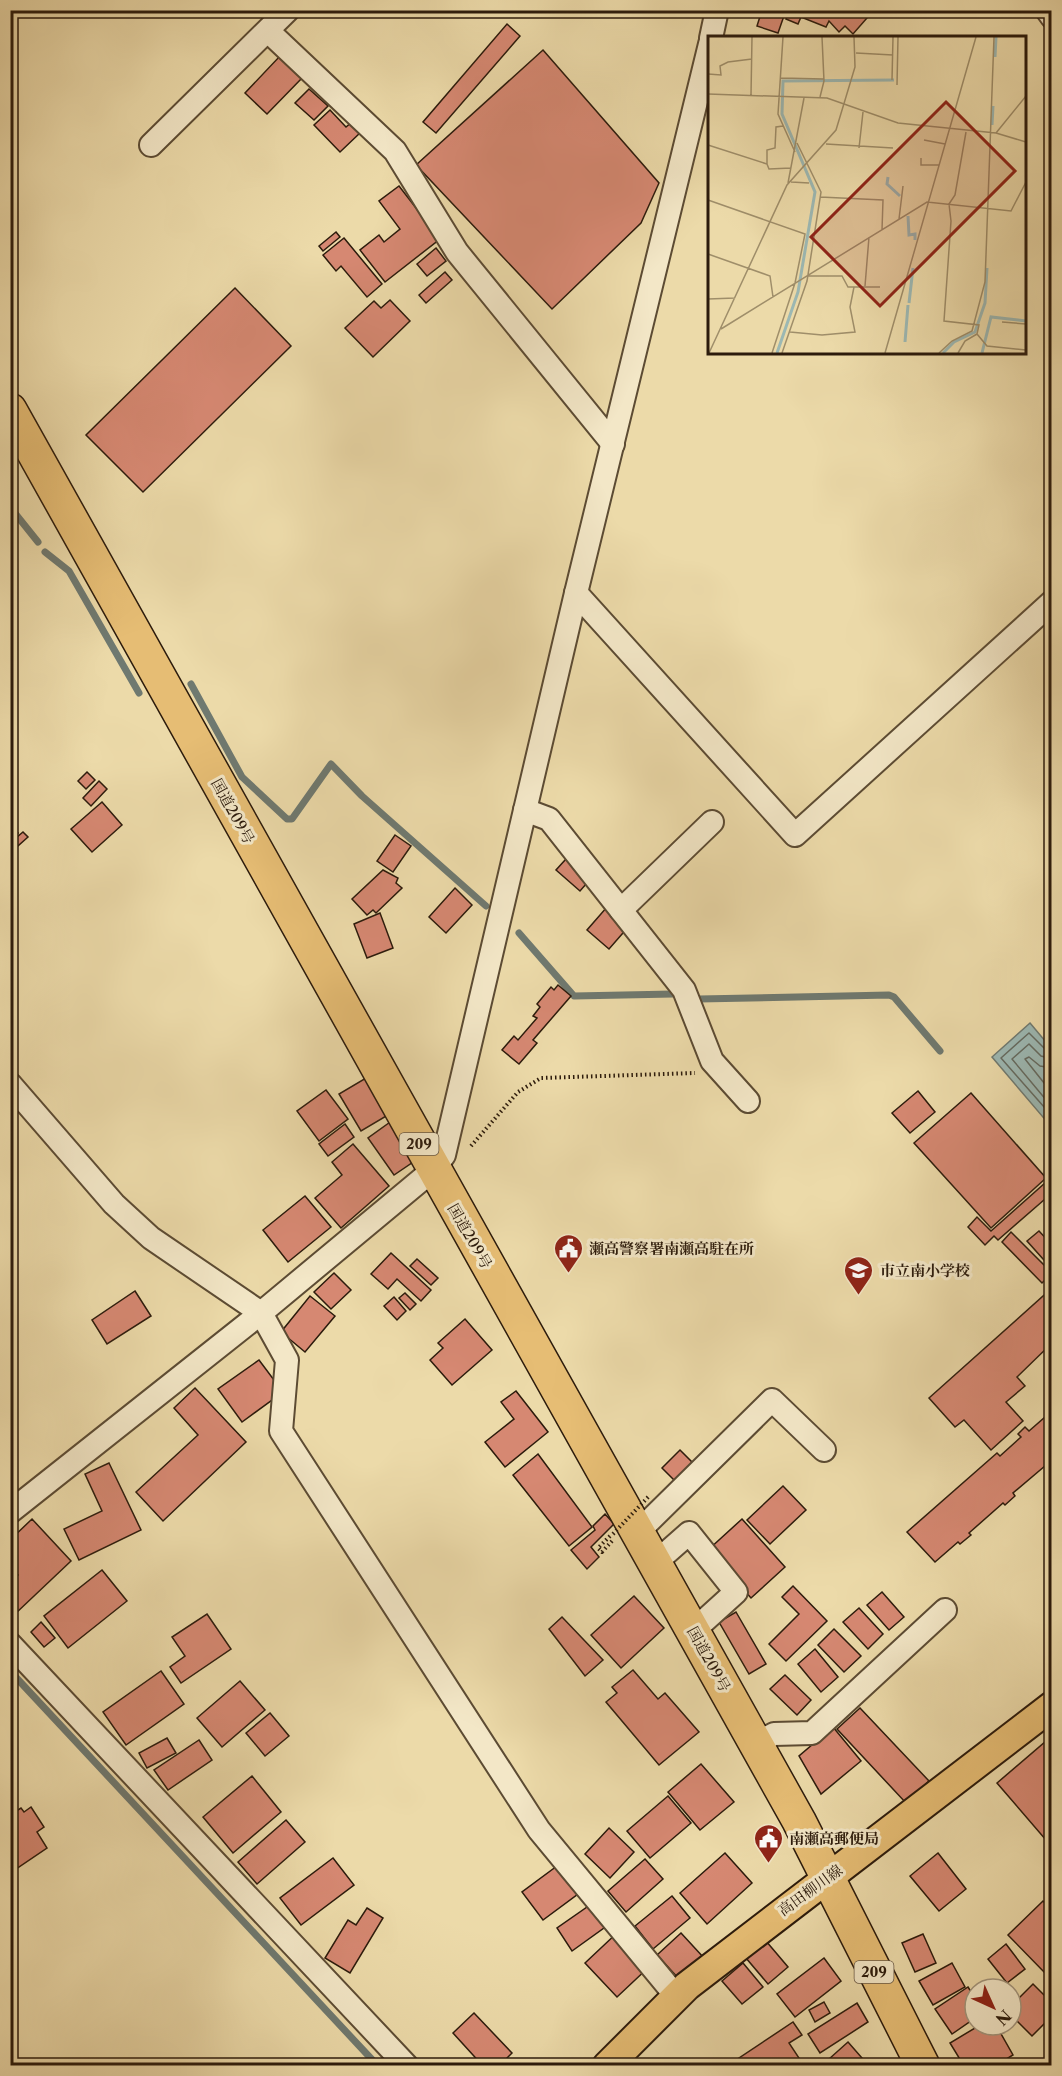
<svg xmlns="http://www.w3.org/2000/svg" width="1062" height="2076" font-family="'Libre Caslon Text','Noto Serif JP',serif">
  <rect width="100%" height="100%" fill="#ecdaa9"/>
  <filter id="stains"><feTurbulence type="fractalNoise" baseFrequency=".00333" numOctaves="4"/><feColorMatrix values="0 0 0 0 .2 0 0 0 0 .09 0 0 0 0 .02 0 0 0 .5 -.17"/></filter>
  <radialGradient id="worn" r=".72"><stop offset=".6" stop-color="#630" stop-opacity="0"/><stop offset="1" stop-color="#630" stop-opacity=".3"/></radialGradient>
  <polygon fill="#9cb8b3" stroke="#6f7970" stroke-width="1.5" points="1030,1023 1051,1048 1051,1120 1048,1123 992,1057"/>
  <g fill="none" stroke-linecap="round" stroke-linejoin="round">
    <g stroke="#646a60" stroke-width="1.5">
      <polyline points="1052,1051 1045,1049 1029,1033 1001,1058 1052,1116"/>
      <polyline points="1052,1059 1041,1056 1029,1044 1012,1059 1052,1107"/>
      <polyline points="1052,1068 1040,1066 1029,1057 1025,1059 1052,1093"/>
    </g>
    <g stroke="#6f7970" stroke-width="7">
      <polyline points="10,507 38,542"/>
      <polyline points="45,552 69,571 139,693"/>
      <polyline points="191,684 242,777 287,819 292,819 331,764 362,796 486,906"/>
      <polyline points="519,933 574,996 673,994"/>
      <polyline points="699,999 889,995 894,997 940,1051"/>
      <polyline points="10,1671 378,2066"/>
    </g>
  </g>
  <g fill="#d68872" stroke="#2c1b0c" stroke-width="1.5">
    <polygon points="762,10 786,10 778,33 757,26"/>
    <polygon points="789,10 874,10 853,34 845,26 839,32 829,21 826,27 801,17 798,24 786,19"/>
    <polygon points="507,24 520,36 436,133 423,122"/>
    <polygon points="543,50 659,183 641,223 552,309 416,165"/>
    <polygon points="280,56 302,78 267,114 245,93"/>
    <polygon points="309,89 328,106 314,120 295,103"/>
    <polygon points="330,110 346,127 352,122 361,132 340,152 314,125"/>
    <polygon points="399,186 440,239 385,282 360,250 379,235 384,242 400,229 379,201"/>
    <polygon points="336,232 340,237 323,251 319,246"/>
    <polygon points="344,238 382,284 367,297 341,266 336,271 323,255"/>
    <polygon points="436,248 446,261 427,276 417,264"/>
    <polygon points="445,272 452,280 426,303 419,295"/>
    <polygon points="235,288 291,346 143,492 86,435"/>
    <polygon points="390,300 410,321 373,357 345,328 374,301 381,308"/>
    <polygon points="87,772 95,780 86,789 78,781"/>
    <polygon points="99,781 107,789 91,806 83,798"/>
    <polygon points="102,802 122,825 92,852 71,829"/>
    <polygon points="10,825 18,833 10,840"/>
    <polygon points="23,832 28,837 10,853 10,843"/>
    <polygon points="395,835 411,846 393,872 377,861"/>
    <polygon points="566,859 594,875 580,891 556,870"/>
    <polygon points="383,870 398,878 396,883 402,888 376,913 373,910 367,915 352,899"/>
    <polygon points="455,888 472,905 446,933 429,917"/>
    <polygon points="607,907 629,926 609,949 587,930"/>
    <polygon points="380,913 393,948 367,958 354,924"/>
    <polygon points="558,985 571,996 533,1040 537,1043 519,1064 502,1050 514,1036 518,1040 537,1018 533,1016 540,1007 537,1004 551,987 554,990"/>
    <polygon points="366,1078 388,1115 361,1131 339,1094"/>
    <polygon points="326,1090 348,1119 319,1141 297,1111"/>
    <polygon points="918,1091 935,1112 910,1133 892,1113"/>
    <polygon points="971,1093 1046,1178 991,1228 914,1143"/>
    <polygon points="393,1120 419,1158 394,1175 368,1138"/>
    <polygon points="345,1124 354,1137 328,1156 319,1144"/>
    <polygon points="353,1144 389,1186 341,1228 315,1198 342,1175 332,1162"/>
    <polygon points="1045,1183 1052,1189 1052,1193 998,1240 994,1236 985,1245 968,1227 977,1217 991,1231"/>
    <polygon points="305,1196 331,1227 288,1262 263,1230"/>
    <polygon points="1039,1231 1052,1245 1052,1269 1027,1241"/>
    <polygon points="1011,1232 1052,1273 1042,1283 1002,1242"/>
    <polygon points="391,1253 431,1290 421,1301 397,1279 388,1289 371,1274"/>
    <polygon points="417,1259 438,1278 431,1285 410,1266"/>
    <polygon points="334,1273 351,1290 331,1309 314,1292"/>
    <polygon points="1052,1288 1052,1343 1017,1377 1025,1386 1006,1402 1023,1421 991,1450 964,1420 955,1427 929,1398"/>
    <polygon points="135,1291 151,1316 107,1344 92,1320"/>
    <polygon points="405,1293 416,1304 410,1310 399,1298"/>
    <polygon points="310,1296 335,1316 305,1352 281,1332"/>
    <polygon points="394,1297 406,1311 397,1320 384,1306"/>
    <polygon points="465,1319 492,1350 452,1385 430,1360 443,1348 438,1343"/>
    <polygon points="259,1360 283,1392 242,1422 218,1389"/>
    <polygon points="195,1388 246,1442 163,1521 136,1492 198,1435 174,1408"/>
    <polygon points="516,1391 548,1432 505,1467 485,1442 514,1419 501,1402"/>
    <polygon points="1052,1411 1052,1460 1013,1493 1015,1496 1005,1505 1003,1503 969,1533 971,1535 960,1544 958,1542 935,1562 907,1532 997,1453 1000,1456 1021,1437 1018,1434 1025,1427 1029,1431"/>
    <polygon points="680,1450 694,1464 676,1482 662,1468"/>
    <polygon points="538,1454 592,1527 569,1546 513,1475"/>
    <polygon points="109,1463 141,1530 79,1560 64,1529 102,1511 85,1474"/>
    <polygon points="783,1486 806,1510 770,1544 747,1520"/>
    <polygon points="605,1514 614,1524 591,1547 599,1557 587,1569 571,1550 595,1530 593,1526"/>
    <polygon points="32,1519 71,1561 15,1614 10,1609 10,1582 18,1575 10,1567 10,1540"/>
    <polygon points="742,1519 785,1567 751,1598 708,1550"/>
    <polygon points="102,1570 127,1601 68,1648 44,1616"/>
    <polygon points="793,1586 827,1621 786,1661 769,1644 799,1614 782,1597"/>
    <polygon points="882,1592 904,1617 889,1630 867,1605"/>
    <polygon points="634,1596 664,1628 621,1668 591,1635"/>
    <polygon points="859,1608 883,1634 868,1649 843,1622"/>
    <polygon points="736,1612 766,1664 749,1674 719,1622"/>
    <polygon points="207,1614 231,1649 181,1683 170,1667 185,1656 172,1637"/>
    <polygon points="562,1617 603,1660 585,1676 549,1629"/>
    <polygon points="41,1622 55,1638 44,1647 31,1632"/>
    <polygon points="834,1629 861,1656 844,1672 818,1645"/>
    <polygon points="815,1649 838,1677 821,1692 798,1664"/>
    <polygon points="633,1670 658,1699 665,1693 699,1732 659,1765 606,1702 617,1693 612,1687"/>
    <polygon points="161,1671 184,1704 126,1745 103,1712"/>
    <polygon points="785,1675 811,1700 797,1715 770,1689"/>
    <polygon points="240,1681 265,1710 222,1747 197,1718"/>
    <polygon points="860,1708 929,1781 906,1803 837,1729"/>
    <polygon points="270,1713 289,1736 265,1756 246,1733"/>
    <polygon points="833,1727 861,1761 821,1794 799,1756"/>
    <polygon points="1052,1736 1052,1847 997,1783"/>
    <polygon points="167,1738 176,1753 147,1768 139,1753"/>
    <polygon points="199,1740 212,1760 168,1790 154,1770"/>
    <polygon points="701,1764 734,1802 700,1830 668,1792"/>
    <polygon points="252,1776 281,1812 233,1853 203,1817"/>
    <polygon points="668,1796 691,1823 650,1858 627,1831"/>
    <polygon points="31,1807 44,1827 37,1832 47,1848 10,1873 10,1815 21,1808 24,1812"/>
    <polygon points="286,1820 305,1842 257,1884 238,1862"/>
    <polygon points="609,1828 634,1852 610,1878 585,1854"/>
    <polygon points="725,1853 752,1883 707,1924 680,1893"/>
    <polygon points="938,1853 966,1889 939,1911 910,1876"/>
    <polygon points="333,1858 354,1885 301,1925 280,1898"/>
    <polygon points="645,1859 663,1879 626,1912 608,1891"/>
    <polygon points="557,1866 578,1894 543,1920 522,1892"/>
    <polygon points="672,1896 690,1918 653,1949 635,1926"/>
    <polygon points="600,1898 615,1920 572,1951 557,1928"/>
    <polygon points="1043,1901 1052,1910 1052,1969 1046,1974 1008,1935"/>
    <polygon points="367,1908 383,1918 350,1973 325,1958 348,1920 356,1925"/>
    <polygon points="619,1931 651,1965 617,1997 585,1963"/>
    <polygon points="681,1933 704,1958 680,1980 657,1955"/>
    <polygon points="923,1934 936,1963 915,1972 902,1943"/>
    <polygon points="766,1941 788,1967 768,1984 746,1958"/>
    <polygon points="1006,1944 1025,1969 1007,1983 988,1959"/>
    <polygon points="824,1958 841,1981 795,2017 777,1994"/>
    <polygon points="743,1963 763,1987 742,2004 722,1981"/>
    <polygon points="952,1963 965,1987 933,2005 919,1981"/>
    <polygon points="1033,1984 1052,2003 1052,2016 1032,2036 1011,2015 1011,2006"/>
    <polygon points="968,1987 975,1998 975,2018 952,2034 935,2009"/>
    <polygon points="824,2002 830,2013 815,2022 809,2010"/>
    <polygon points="857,2003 868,2022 820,2053 808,2034"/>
    <polygon points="474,2013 512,2053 499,2066 483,2066 453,2033"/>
    <polygon points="793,2022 802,2035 789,2043 801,2061 795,2066 727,2066"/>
    <polygon points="980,2025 996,2025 1013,2055 995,2066 964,2066 950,2043"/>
    <polygon points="848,2042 869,2066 835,2066 829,2059"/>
  </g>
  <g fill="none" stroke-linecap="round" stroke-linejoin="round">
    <defs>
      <g id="minor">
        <polyline points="1047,10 1052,17"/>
        <polyline points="268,31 395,151 457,252 613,444"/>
        <polyline points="711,38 717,10"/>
        <polyline points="151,145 288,10"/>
        <polyline points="576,593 795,835 1052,602"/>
        <polyline points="525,810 549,819 684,990 712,1061 748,1101"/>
        <polyline points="621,910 712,822"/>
        <polyline points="10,1084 114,1204 151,1238 261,1313 287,1360 281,1431 539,1830 676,1996"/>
        <polyline points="10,1512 261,1313 433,1170 444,1155 576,593 710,44"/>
        <polyline points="638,1532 772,1400 824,1450"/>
        <polyline points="655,1563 689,1533 736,1592 693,1631"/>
        <polyline points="10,1644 407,2066"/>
        <polyline points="756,1744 774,1734 812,1733 945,1610"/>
      </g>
      <polyline id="major" points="607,2066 687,1986 1052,1706"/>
      <polyline id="highway" points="10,410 799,1821 923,2066"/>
    </defs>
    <use href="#minor" stroke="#5c4b33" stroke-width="26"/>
    <use href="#major" stroke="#2c1b0c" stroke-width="32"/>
    <use href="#highway" stroke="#2c1b0c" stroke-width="36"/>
    <g stroke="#2c1b0c" stroke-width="4" stroke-dasharray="1.5 3" stroke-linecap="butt">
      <polyline points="471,1146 518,1092 541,1078 695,1073"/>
      <polyline points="610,1536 598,1548 602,1552 612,1541"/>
    </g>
    <use href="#minor" stroke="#f3e7c7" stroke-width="22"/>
    <use href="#major" stroke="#e6bd74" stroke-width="28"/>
    <use href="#highway" stroke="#e6bd74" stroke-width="33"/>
    <polyline stroke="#2c1b0c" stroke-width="4" stroke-dasharray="1.5 3" stroke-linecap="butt" points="613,1534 650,1495"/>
  </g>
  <defs>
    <symbol id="civic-pin" viewBox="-11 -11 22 30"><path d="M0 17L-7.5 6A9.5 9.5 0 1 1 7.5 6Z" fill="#8f2418" stroke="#f3e7c7"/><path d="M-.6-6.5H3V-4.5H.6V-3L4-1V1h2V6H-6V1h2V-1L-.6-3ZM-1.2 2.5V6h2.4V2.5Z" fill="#fff"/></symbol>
    <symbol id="school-pin" viewBox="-11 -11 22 30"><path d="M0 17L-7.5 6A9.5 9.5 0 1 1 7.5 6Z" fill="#8f2418" stroke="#f3e7c7"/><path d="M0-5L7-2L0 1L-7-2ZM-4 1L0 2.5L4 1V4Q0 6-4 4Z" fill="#fff"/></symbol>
  </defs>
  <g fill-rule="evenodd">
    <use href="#civic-pin" x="552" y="1232" width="33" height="45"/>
    <use href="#school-pin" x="842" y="1254" width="33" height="45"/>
    <use href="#civic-pin" x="752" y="1822" width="33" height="45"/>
  </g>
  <g text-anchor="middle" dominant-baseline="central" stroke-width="6" stroke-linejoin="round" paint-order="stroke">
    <g fill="#f3e7c7" stroke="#685844" stroke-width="1.5">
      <rect x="399.5" y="1133" width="39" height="22" rx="4.5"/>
      <rect x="854.5" y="1961" width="39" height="22" rx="4.5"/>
    </g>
    <g font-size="14" font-weight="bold" fill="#2c1b0c">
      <text x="419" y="1144">209</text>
      <text x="874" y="1972">209</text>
    </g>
    <g font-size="15" fill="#2c1b0c" stroke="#f3e7c7">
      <text transform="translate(233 811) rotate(61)">国道209号</text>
      <text transform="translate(470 1236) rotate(60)">国道209号</text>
      <text transform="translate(709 1659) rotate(61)">国道209号</text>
      <text transform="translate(810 1890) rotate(-36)">高田柳川線</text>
    </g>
    <g font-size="15" font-weight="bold" fill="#2c1b0c" stroke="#f3e7c7" text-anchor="start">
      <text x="589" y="1248">瀬高警察署南瀬高駐在所</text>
      <text x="880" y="1270">市立南小学校</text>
      <text x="789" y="1838">南瀬高郵便局</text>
    </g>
  </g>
  <g transform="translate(708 36)">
    <rect width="318" height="318" fill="#ecdaa9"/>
    <path fill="none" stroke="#9cb8b3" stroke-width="3" d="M287,21L288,1M284,89L285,70M180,141L179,148L192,160M200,180L201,199L207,198V204M201,267L205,232M197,306L200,269M69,317L90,256L107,156L74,78L75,45L186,44M235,317L246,306L267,296L277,267L279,232M274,317L283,281L318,285"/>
    <path fill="none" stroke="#9f8e6a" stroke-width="1.5" d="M75,1L70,78L87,116M148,17L185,19M0,38L13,39L12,30L20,26L44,23M73,42L116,43M184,44L185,1M189,49L190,1M0,58L119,62L190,87L288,97L318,106M43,59L44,1M112,61L116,45L114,1M258,96L247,159L241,168L243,185L236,285L271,289L269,298L279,310L318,314M288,97L318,60M216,104L237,108M118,108L185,112M0,109L59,128L61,133L83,132M151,112L155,76M213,122V129H231M59,128V114L67,112L68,91L75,90M83,146L101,147M80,147L96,62M112,161L175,164L174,194M0,164L97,198L87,247L64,317M191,183L195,150M0,218L62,240L65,261M100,240H134L140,251H172M157,250L161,201M0,263L27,262M294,286L318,288M13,293L219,166L303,175L318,146M82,296L114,299L147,296L142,271L146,251M1,317L79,149L128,94L147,31L146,1M74,317L99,245L113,156L89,107M177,317L268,1M231,317L244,305L264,295L277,246L286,1M250,317L257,305L269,298"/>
    <path fill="#8f2418" fill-opacity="0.15" stroke="#8f2418" stroke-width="3" d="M238,66L307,135L172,270L103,201Z"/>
    <rect width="318" height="318" fill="none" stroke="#2c1b0c" stroke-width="3"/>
  </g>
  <rect width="1062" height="2076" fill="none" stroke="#ecdaa9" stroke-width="36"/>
  <rect x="12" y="12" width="1038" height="2052" fill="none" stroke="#2c1b0c" stroke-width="3"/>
  <rect x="18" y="18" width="1026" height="2040" fill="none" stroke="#2c1b0c" stroke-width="1.5"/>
  <g transform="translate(993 2007) rotate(135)"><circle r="28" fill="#f3e7c7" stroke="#a3957c" stroke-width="1.5"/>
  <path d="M0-4.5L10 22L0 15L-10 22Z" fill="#8f2418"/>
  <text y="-9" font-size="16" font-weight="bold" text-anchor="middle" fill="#2c1b0c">N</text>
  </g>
  <rect width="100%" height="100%" filter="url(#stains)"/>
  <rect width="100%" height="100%" fill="url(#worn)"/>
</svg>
